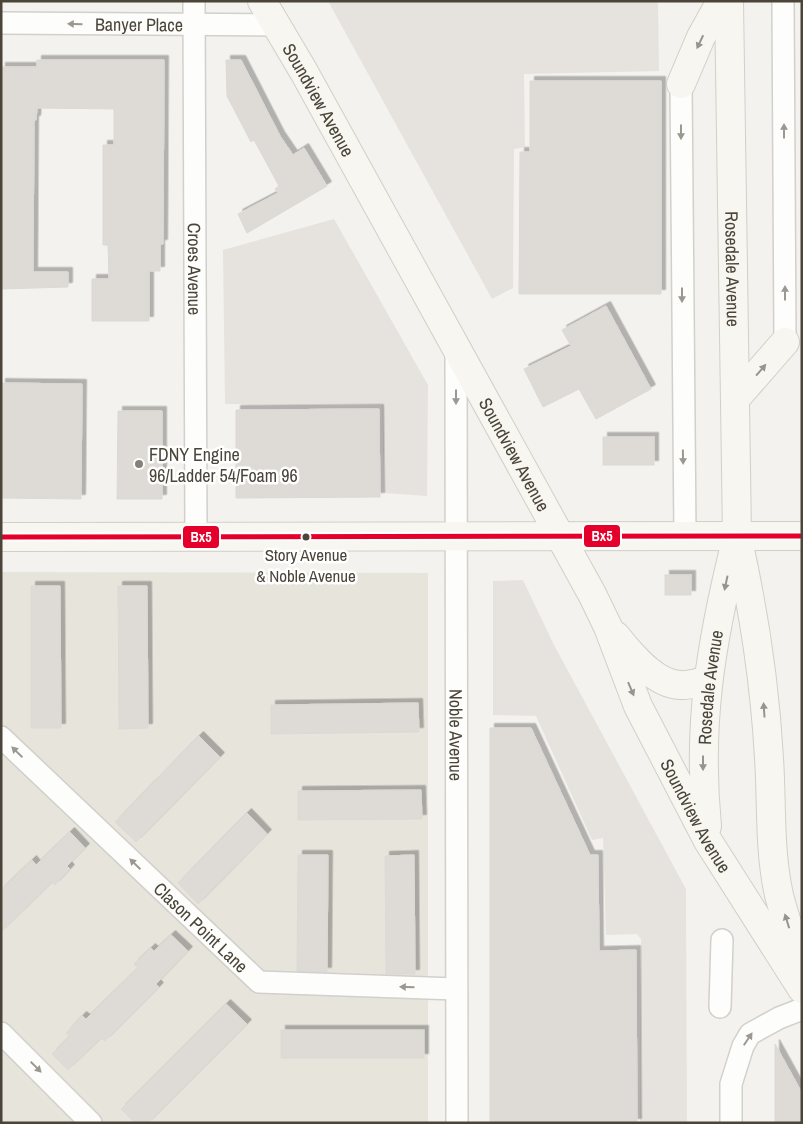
<svg xmlns="http://www.w3.org/2000/svg" width="803" height="1124" font-family="'Archivo Narrow',sans-serif">
  <defs>
    <filter id="shadow"><feDropShadow dx="4.5" dy="-4.5" stdDeviation="0" flood-color="#0004"/></filter>
  </defs>
  <rect width="100%" height="100%" fill="#f4f2ee"/>
  <polygon fill="#e7e4dc" points="1,572 428,573 428,1123 1,1123"/>
  <g fill="#e6e3df">
    <polygon points="328,1 658,1 659,71 524,74 525,147 514,149 513,288 492,299"/>
    <polygon points="334,219 428,385 427,496 384,493 382,405 225,404 223,250"/>
    <polygon points="523,580 554,645 686,889 687,1123 640,1123 641,939 637,934 606,935 603,838 592,840 536,716 493,715 493,581"/>
  </g>
  <g fill="#dedbd6" stroke="#dcd9d4" filter="url(#shadow)">
    <polygon points="37,60 164,60 163,244 160,244 160,271 149,271 149,321 92,321 92,279 109,279 108,245 103,245 103,145 114,145 114,109 37,108 36,120 34,120 33,272 68,272 68,287 1,289 1,67 37,67"/>
    <polygon points="226,60 241,60 280,136 293,155 304,148 327,186 247,233 238,214 278,193 275,189 279,186 254,140 251,142 227,96"/>
    <polygon points="530,81 661,81 661,294 519,294 520,152 530,152"/>
    <polygon points="606,306 651,389 596,419 579,389 543,407 524,369 571,346 562,330"/>
    <polygon points="1,383 82,384 81,499 1,498"/>
    <polygon points="379,409 380,497 236,498 236,410"/>
    <polygon points="118,411 162,411 162,499 117,499"/>
    <rect x="603" y="437" width="51" height="28"/>
    <rect x="665" y="575" width="26" height="20"/>
    <polygon points="31,586 60,586 61,728 31,728"/>
    <polygon points="118,586 147,586 148,728 119,729"/>
    <polygon points="418,703 419,732 271,734 271,705"/>
    <polygon points="490,728 531,728 590,855 598,855 599,951 636,950 637,1123 490,1123"/>
    <polygon points="199,736 220,757 136,842 115,822"/>
    <polygon points="421,790 422,819 298,820 298,791"/>
    <polygon points="247,813 267,834 198,904 178,883"/>
    <polygon points="70,832 85,848 67,866 70,869 55,885 52,882 1,932 1,890 32,860 36,865"/>
    <polygon points="298,855 328,855 327,972 297,971"/>
    <polygon points="414,855 415,974 386,974 385,856"/>
    <polygon points="171,935 188,951 156,984 159,987 105,1041 101,1038 68,1070 52,1054 70,1036 66,1033 82,1016 86,1019 138,968 134,964 151,948 154,951"/>
    <polygon points="226,1004 247,1024 148,1123 135,1123 121,1109"/>
    <rect x="281" y="1030" width="143" height="28"/>
    <polygon points="775,1044 802,1093 802,1123 775,1123"/>
  </g>
  <g fill="none" stroke-linecap="round" stroke-linejoin="round">
    <defs>
      <g id="street">
        <path id="s1" d="M194,1L196,537"/>
        <polyline points="783,1 785,342"/>
        <path id="s2" d="M1,23L275,25"/>
        <polyline points="681,84 685,536"/>
        <path id="s3" d="M456,349L457,1123"/>
        <path id="s4" d="M1,737L259,982L456,989"/>
        <polyline points="720,1007 722,940"/>
        <polyline points="1,1033 91,1123"/>
        <polyline points="731,1123 731,1084 743,1046 750,1034 779,1018 802,1009"/>
      </g>
      <g id="secondary">
        <path id="s5" d="M262,1L304,72L592,594L608,627L638,706L708,841L802,989"/>
        <path id="s6" d="M729,1L737,536C753,607 765,686 769,758C772,803 769,851 779,895C785,919 794,944 802,968"/>
        <polyline points="681,84 701,37 721,1"/>
        <polyline points="737,397 785,342"/>
        <polyline points="1,537 802,536"/>
        <path d="M616,636C631,655 655,684 680,685C689,686 699,682 708,680"/>
        <path id="s7" d="M707,826C697,724 711,643 735,545"/>
      </g>
    </defs>
    <use href="#street" stroke="#d2d0cb" stroke-width="24"/>
    <use href="#secondary" stroke="#d3cfc5" stroke-width="30"/>
    <use href="#street" stroke="#fdfdfc" stroke-width="21"/>
    <use href="#secondary" stroke="#f7f6f1" stroke-width="28"/>
    <defs>
      <polyline id="bus-1" points="1,537 802,536"/>
    </defs>
    <use href="#bus-1" stroke="#fff" stroke-width="9"/>
    <use href="#bus-1" stroke="#e4002b" stroke-width="5"/>
  </g>
  <defs><path id="oneway-solid" d="M-6-.8H1V-3.2L6.5 0L1 3.2V.8H-6Z" transform="scale(1.25)"/></defs>
  <g fill="#9b9791">
    <use href="#oneway-solid" transform="translate(75 24) rotate(-179)"/>
    <use href="#oneway-solid" transform="translate(784 131) rotate(-90)"/>
    <use href="#oneway-solid" transform="translate(681 132) rotate(90)"/>
    <use href="#oneway-solid" transform="translate(785 293) rotate(-90)"/>
    <use href="#oneway-solid" transform="translate(682 295) rotate(90)"/>
    <use href="#oneway-solid" transform="translate(456 397) rotate(90)"/>
    <use href="#oneway-solid" transform="translate(683 457) rotate(89)"/>
    <use href="#oneway-solid" transform="translate(17 752) rotate(-136)"/>
    <use href="#oneway-solid" transform="translate(135 864) rotate(-136)"/>
    <use href="#oneway-solid" transform="translate(407 987) rotate(-178)"/>
    <use href="#oneway-solid" transform="translate(748 1039) rotate(-56)"/>
    <use href="#oneway-solid" transform="translate(36 1067) rotate(45)"/>
  </g>
  <g fill="#98948c">
    <use href="#oneway-solid" transform="translate(700 42) rotate(115)"/>
    <use href="#oneway-solid" transform="translate(761 370) rotate(-49)"/>
    <use href="#oneway-solid" transform="translate(726 583) rotate(102)"/>
    <use href="#oneway-solid" transform="translate(631 689) rotate(67)"/>
    <use href="#oneway-solid" transform="translate(764 710) rotate(-94)"/>
    <use href="#oneway-solid" transform="translate(703 763) rotate(90)"/>
    <use href="#oneway-solid" transform="translate(787 921) rotate(-107)"/>
  </g>
  <circle fill="#868178" stroke="#fff" stroke-width="2" cx="139" cy="464" r="5"/>
  <circle fill="#4b4439" stroke="#fff" stroke-width="2" cx="306" cy="537" r="4.5"/>
  <g text-anchor="middle" dominant-baseline="central" stroke-width="5" stroke-linejoin="round" paint-order="stroke">
    <g font-size="17" fill="#4b4439" stroke="#fff">
      <text x="306" y="554">Story Avenue<tspan x="306" dy="21">&amp; Noble Avenue</tspan></text>
    </g>
    <g font-size="18" fill="#4b4439" stroke="#fff">
      <text stroke="none"><textPath href="#s2" startOffset="138">Banyer Place</textPath></text>
      <text stroke="none"><textPath href="#s5" startOffset="114">Soundview Avenue</textPath></text>
      <text stroke="none"><textPath href="#s1" startOffset="268">Croes Avenue</textPath></text>
      <text stroke="none"><textPath href="#s6" startOffset="268">Rosedale Avenue</textPath></text>
      <text stroke="none"><textPath href="#s5" startOffset="519">Soundview Avenue</textPath></text>
      <text stroke="none"><textPath href="#s7" startOffset="139">Rosedale Avenue</textPath></text>
      <text stroke="none"><textPath href="#s3" startOffset="386">Noble Avenue</textPath></text>
      <text stroke="none"><textPath href="#s5" startOffset="924">Soundview Avenue</textPath></text>
      <text stroke="none"><textPath href="#s4" startOffset="276">Clason Point Lane</textPath></text>
    </g>
    <g font-size="18" fill="#4b4439" stroke="#fff" text-anchor="start">
      <text x="149" y="454">FDNY Engine<tspan x="149" dy="21">96/Ladder 54/Foam 96</tspan></text>
    </g>
  </g>
  <g stroke="#fff" stroke-width="2">
    <rect x="583" y="524" width="38" height="24" rx="5" fill="#e4002b"/>
    <rect x="182" y="525" width="38" height="24" rx="5" fill="#e4002b"/>
  </g>
  <g font-size="14" text-anchor="middle" font-weight="bold" fill="#fff">
    <text x="602" y="541">Bx5</text>
    <text x="201" y="542">Bx5</text>
  </g>
  <rect width="803" height="1124" fill="none" stroke="#4b4439" stroke-width="5"/>
</svg>
